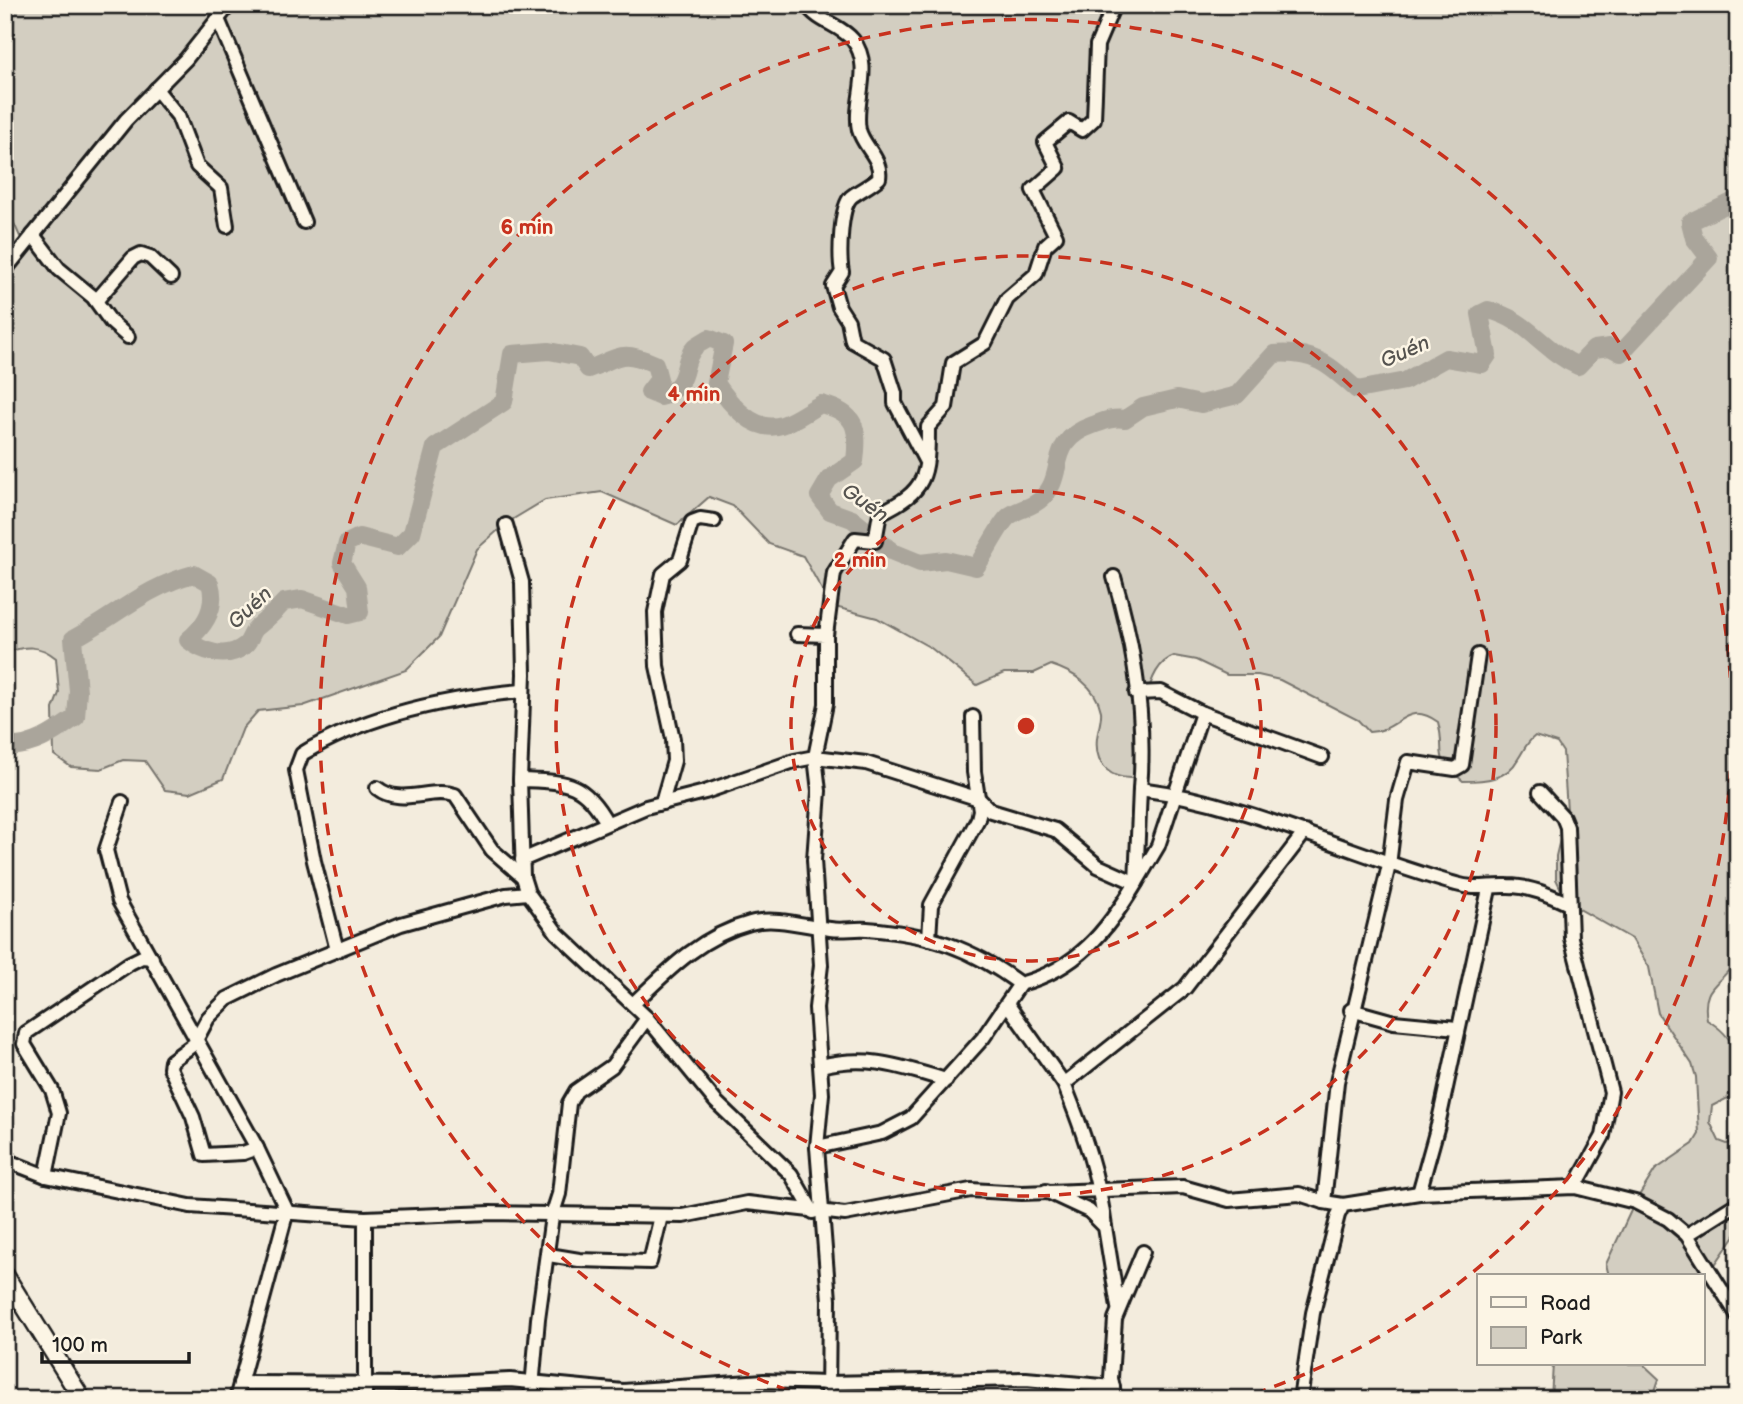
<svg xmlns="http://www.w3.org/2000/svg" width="1743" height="1404" font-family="'Balsamiq Sans',sans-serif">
  <rect width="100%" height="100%" fill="#f3ecdd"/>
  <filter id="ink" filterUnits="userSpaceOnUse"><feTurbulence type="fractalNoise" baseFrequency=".0143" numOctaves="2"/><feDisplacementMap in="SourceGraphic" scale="14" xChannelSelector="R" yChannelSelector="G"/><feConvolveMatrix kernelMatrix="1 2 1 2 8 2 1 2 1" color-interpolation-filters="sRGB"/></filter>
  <g filter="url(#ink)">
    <g fill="#d3cec1" stroke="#78756e" stroke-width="2">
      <path d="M5,5H1738V955C1725,986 1700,981 1707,1020C1739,1039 1738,1058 1738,1093L1712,1106L1710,1122L1719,1141L1727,1144L1738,1140V1231L1703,1282V1276H1609L1606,1264L1635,1202L1655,1170L1693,1144L1699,1134L1696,1077L1692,1064L1658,1013L1649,967L1632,939L1567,902L1556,879V856L1567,810L1563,752L1557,743L1535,736C1526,743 1524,750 1518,759C1507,780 1484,781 1463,781C1430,755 1447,756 1438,722C1405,699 1400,732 1369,732L1358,720L1280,680L1258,675H1227L1196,660L1174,656C1139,668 1141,747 1140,777C1112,782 1094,766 1097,738C1098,730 1102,719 1101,711C1096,686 1073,672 1051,665L1034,673H1004L977,685L931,648L877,618L831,606L803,556L769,544L733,506L709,497L677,525L602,492L545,500L505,524L477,549L439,637L406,670L303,706L258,711L243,728L223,779L190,793L165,790L145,761L123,760L101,769L71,767L54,755L53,709L59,693L56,658C39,644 25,646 5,653V258L22,241L12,219L5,190Z"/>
      <polygon points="1553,1364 1643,1364 1659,1379 1654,1394 1644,1399 1551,1399"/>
    </g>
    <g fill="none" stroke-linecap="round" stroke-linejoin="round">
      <path stroke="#aaa59b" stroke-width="18" d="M5,746C32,749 55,732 76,717L78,691L73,639C116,616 147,586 194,574L210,583C217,606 206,625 188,640C202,652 227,660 244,646C250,642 251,633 256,628C266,620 275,612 284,602L302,599L348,615L360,612L357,587L342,563L347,543L359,537L398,547L412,533L435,447L504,402L512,354L549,351L580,357L588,369C621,357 620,349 655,364L659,379L649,392L661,397C693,383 679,364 695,347C698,344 705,341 709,338L724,344L716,383C729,403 754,434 782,425C795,421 809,410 821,404C856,413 859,427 855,461L829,479L819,496L830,511L852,519L893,552L920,563L946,560L976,567C984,556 1000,524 1008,517C1017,509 1032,508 1041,499C1068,475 1044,442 1093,425C1104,421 1113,417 1125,419L1143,407L1177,399L1201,404L1237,395L1274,354C1314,351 1329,364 1357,390L1405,381L1446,358L1482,364L1488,355L1480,314L1488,310C1528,319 1542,350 1578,366L1594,349L1610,347L1621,353L1709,258L1694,238L1690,222L1738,199"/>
      <defs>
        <g id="minor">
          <path d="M807,5C818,22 841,25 853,40C874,67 853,101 859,130C864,148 882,158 879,178C870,186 860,190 851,197C840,207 839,257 842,272L833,286L839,307L848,321L852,341L884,359L895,393V403L925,460"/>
          <polyline points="218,19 304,222"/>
          <polyline points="156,89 178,116 197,166 221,188 227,226"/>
          <polyline points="33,235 59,269 93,297 111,322 128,337"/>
          <polyline points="5,270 126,120 186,59 229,5"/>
          <polyline points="96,301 133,258 141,254 150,257 171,277"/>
          <polyline points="506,525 522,582 524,674 520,780 523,877 528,893 557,933 647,1018 716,1102 791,1174 813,1212"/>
          <path d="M1114,577C1134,645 1146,719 1140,789"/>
          <path d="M797,634L826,635V704L815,757L866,763L979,799L991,811L1055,830L1098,866L1136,883C1107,931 1077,969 1020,984"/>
          <path d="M826,635L834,573L855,539L875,541L880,513C927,491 928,475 928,427L946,407L953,363L985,343L1007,299L1036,274L1045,246L1056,236L1033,190L1058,168L1045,142L1069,122L1082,130L1094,119L1097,45L1114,5"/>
          <polyline points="1136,693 1161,692 1202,713"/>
          <path d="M1322,757L1202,713L1158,846L1136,883L1140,789C1249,803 1350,855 1456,884C1475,890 1489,885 1508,886C1529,886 1550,895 1569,904"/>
          <path d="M520,780C566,782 583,780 607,823"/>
          <path d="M377,788C401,807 430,787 455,795L492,850L523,877"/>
          <polyline points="1540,792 1563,817 1567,827 1571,938 1611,1092 1603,1136 1575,1187"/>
          <polyline points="122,802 106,850 119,901 257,1148 287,1211 236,1399"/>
          <polyline points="662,803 674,761 673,739 657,666 655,612 663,574 680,560 692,522 700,519 714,521"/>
          <polyline points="522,860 646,807 705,792 794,761 815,757 819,791 814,860 821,965 816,1008 822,1094 817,1147 829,1300 828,1399"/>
          <polyline points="929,939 931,905 978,819 980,810 974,772 973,717"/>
          <path d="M337,950L314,861L296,770L302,754C367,714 448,698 522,691"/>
          <path d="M633,1004C668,970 701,936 750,923C775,916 805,926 830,929C842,931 855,928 867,929C930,934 970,947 1020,984L983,1038L911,1118L882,1133L817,1147"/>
          <polyline points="1008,1005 1064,1084 1185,988 1305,832"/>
          <polyline points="1351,1010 1394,1022 1457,1028"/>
          <path d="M821,1066C868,1054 901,1067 946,1080"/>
          <path d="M1064,1084C1083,1131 1099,1176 1105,1227"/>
          <polyline points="257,1148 243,1153 204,1155 193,1117 170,1068 171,1061 194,1044 208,1018 227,999 276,975 401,924 506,895 528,893"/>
          <polyline points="5,1160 46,1176 190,1206 365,1218 365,1399"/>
          <polyline points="46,1176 59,1113 52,1090 24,1044 26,1033 130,963 142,957 152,958"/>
          <polyline points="1046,1191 1089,1211 1105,1227 1118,1307"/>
          <polyline points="1419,1193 1438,1125 1489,889"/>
          <polyline points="1343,1205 1324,1202 1337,1082 1389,865 1397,800 1408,762 1455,769 1462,765 1478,655"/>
          <polyline points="365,1218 490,1213 683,1216 747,1203 845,1214 971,1190 1022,1193 1183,1187 1229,1200 1299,1194 1324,1202"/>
          <polyline points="1687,1235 1738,1203"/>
          <polyline points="549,1255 579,1260 650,1262 661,1216"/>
          <polyline points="240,1383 423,1384 510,1380 623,1391 764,1381 827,1383 1026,1379 1113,1387"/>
          <polyline points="443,1399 443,1383"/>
          <polyline points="531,1399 538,1319 552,1216 559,1194 569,1103 576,1091 612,1066 647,1018"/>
          <polyline points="1115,1399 1111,1378 1115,1319 1143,1252"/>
          <polyline points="1300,1399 1313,1313 1338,1215 1343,1205 1419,1193 1575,1187 1635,1202 1668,1219 1687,1235 1738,1316"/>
        </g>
        <polyline id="major" points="5,1275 82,1399"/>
      </defs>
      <use href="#minor" stroke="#1c1c1c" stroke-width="18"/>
      <use href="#major" stroke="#1c1c1c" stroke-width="21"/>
      <use href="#minor" stroke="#fcf5e5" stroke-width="12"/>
      <use href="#major" stroke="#fcf5e5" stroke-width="16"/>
    </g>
  </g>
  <g fill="none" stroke="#c8321e" stroke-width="3.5" stroke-dasharray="12 9">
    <circle cx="1026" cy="726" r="235"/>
    <circle cx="1026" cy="726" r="470"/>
    <path d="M808 1397A706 706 0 1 1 1244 1397"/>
  </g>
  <g text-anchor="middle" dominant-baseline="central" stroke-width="5" stroke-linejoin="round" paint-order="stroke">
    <g font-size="21" font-style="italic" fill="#55534f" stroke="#fcf5e5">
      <text transform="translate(1405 352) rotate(-24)">Guén</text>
      <text transform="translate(865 503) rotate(35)">Guén</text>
      <text transform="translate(250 608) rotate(-43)">Guén</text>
    </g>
  </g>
  <circle cx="1026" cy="726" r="10" fill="#c8321e" stroke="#fcf5e5" stroke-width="3.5"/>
  <g font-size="21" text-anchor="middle" font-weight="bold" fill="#c8321e" stroke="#fcf5e5" stroke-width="5" stroke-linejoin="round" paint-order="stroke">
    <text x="527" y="234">6 min</text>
    <text x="694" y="401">4 min</text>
    <text x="860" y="567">2 min</text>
  </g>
  <rect width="1743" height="1404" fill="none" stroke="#fcf5e5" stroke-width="28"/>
  <rect x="14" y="14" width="1715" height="1376" fill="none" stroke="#1c1c1c" stroke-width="2.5" filter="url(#ink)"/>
  <rect x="1477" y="1274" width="228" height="91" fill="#fcf5e5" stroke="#a29e95" stroke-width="2"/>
  <rect x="1491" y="1297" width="35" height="10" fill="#fcf5e5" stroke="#a29e95" stroke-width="2"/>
  <text x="1540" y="1310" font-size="21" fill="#1c1c1c">Road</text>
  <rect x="1491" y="1327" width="35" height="21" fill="#d3cec1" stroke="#a29e95" stroke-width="2"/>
  <text x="1540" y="1344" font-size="21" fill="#1c1c1c">Park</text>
  <path d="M42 1352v10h147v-10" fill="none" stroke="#1c1c1c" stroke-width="3.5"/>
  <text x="52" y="1352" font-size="21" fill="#1c1c1c" stroke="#fcf5e5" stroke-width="5" paint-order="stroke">100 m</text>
</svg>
